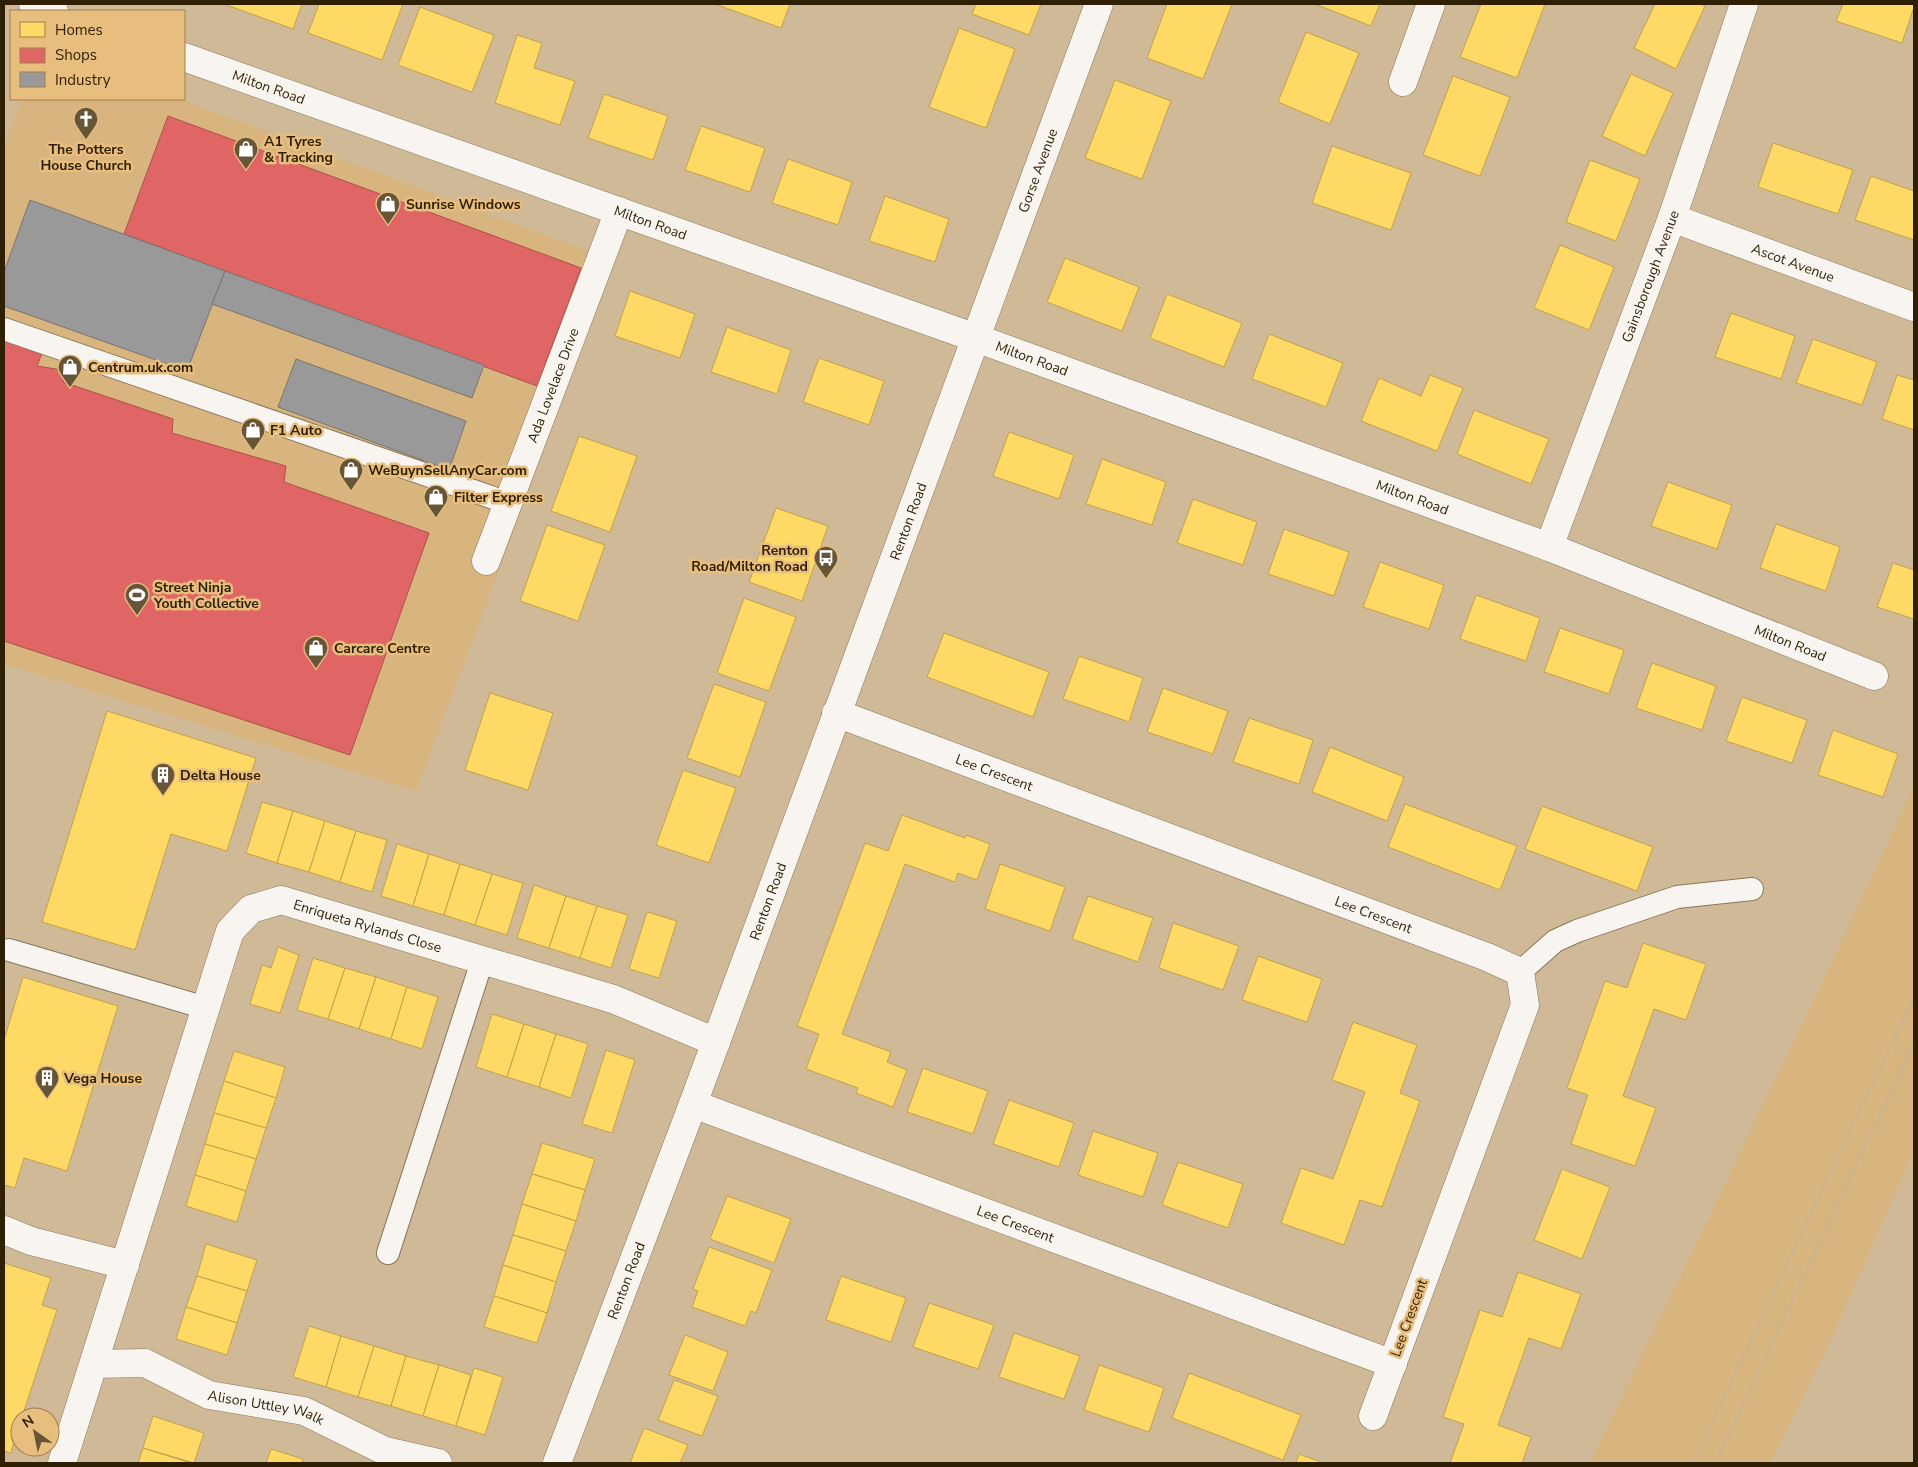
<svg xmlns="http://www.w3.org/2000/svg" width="1918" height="1467" font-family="'Nunito Sans',sans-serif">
  <rect width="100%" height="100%" fill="#d0b997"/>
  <g fill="#d8b47e">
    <polygon points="22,99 179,99 612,260 554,424 416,791 4,664 4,147"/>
    <polygon points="1914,786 1914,1150 1828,1346 1770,1463 1590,1463 1829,968"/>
  </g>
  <g fill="#ffd966" stroke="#c1a149">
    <polygon points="224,4 302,4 293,29"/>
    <polygon points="319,4 403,4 382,60 308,33"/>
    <polygon points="715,4 790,4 781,28"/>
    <polygon points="976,4 1041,4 1029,35 972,14"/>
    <polygon points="1167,4 1232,4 1203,79 1147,58"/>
    <polygon points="1315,4 1380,4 1371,26"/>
    <polygon points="1481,4 1545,4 1517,78 1460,57"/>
    <polygon points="1655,4 1700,4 1705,6 1676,69 1634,48"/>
    <polygon points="1843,4 1914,4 1914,7 1902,43 1836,21"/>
    <polygon points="420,7 494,35 472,92 398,65"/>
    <polygon points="959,28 1015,49 986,128 929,107"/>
    <polygon points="1306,32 1359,53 1330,124 1278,102"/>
    <polygon points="517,35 542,43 534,68 575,81 560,125 495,103"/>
    <polygon points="1631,74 1673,93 1645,156 1602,136"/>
    <polygon points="1453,76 1510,97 1480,176 1423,155"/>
    <polygon points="1115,80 1171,101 1142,179 1085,158"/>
    <polygon points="604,94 668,116 653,160 588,138"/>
    <polygon points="701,126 765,148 750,192 685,170"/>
    <polygon points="1773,143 1853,170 1838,214 1758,187"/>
    <polygon points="1332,146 1411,173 1391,230 1312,203"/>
    <polygon points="788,159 852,182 838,225 772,203"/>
    <polygon points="1590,160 1640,179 1616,241 1566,222"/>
    <polygon points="1871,176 1914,191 1914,240 1855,220"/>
    <polygon points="885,196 949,219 935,262 869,241"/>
    <polygon points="1560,245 1614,267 1589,330 1534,308"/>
    <polygon points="1065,258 1139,287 1122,331 1047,302"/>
    <polygon points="630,291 695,314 680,358 615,336"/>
    <polygon points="1167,294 1242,323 1224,367 1150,338"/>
    <polygon points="1731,313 1795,336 1781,379 1715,357"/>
    <polygon points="727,327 791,350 777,394 711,372"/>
    <polygon points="1269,334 1343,363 1326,407 1252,379"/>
    <polygon points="1813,339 1877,362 1862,405 1796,383"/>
    <polygon points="819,358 884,381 869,425 803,402"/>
    <polygon points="1430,375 1463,388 1437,451 1361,421 1379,378 1421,396"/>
    <polygon points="1897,375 1914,380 1914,430 1882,419"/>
    <polygon points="1474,410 1549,439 1531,484 1457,454"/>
    <polygon points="1009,432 1074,455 1059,499 993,476"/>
    <polygon points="579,436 637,456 610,532 551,511"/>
    <polygon points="1102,459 1166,482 1152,525 1086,504"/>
    <polygon points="1668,482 1732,505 1717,549 1651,526"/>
    <polygon points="1193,499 1257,522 1243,565 1177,543"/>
    <polygon points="776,508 828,526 802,601 749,582"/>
    <polygon points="1776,524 1840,547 1826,591 1760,568"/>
    <polygon points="547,525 605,545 578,621 520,601"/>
    <polygon points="1284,529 1349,552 1334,596 1268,574"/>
    <polygon points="1380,562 1444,585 1429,629 1363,607"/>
    <polygon points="1893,563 1914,570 1914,619 1877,607"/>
    <polygon points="1476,595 1540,618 1526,661 1460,639"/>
    <polygon points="744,598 796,617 769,691 717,673"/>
    <polygon points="1560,628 1624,650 1609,694 1544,672"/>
    <polygon points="944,633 1049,672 1033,717 927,677"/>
    <polygon points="1079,656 1143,678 1129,722 1063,699"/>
    <polygon points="1652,663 1716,686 1702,730 1636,708"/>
    <polygon points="714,684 766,702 740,777 687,758"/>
    <polygon points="1163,688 1228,711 1213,754 1147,732"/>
    <polygon points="490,693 553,713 528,790 465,770"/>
    <polygon points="1742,697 1807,720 1792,763 1726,741"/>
    <polygon points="107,711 256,758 227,851 171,834 135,950 42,922"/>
    <polygon points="1249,718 1313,740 1299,784 1233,762"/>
    <polygon points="1833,730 1898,754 1883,797 1818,775"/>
    <polygon points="1330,747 1404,777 1387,821 1312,792"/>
    <polygon points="683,770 736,788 709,863 656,845"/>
    <polygon points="262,802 293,811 277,863 246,853"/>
    <polygon points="1405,804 1517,846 1500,890 1388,847"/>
    <polygon points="1542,806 1653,847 1637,891 1525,849"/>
    <polygon points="293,811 325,821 309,872 277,863"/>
    <polygon points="902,815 965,838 966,835 990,844 977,880 958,873 955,882 905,864 842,1034 891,1052 887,1062 907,1070 893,1107 856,1093 858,1088 806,1069 819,1034 797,1026 865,843 888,851"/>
    <polygon points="325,821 356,831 340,882 309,872"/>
    <polygon points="356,831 387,840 372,892 340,882"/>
    <polygon points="397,844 429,854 413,906 381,896"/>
    <polygon points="429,854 460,864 444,915 413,906"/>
    <polygon points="460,864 492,874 475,925 444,915"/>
    <polygon points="1000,864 1065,887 1050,931 985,909"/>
    <polygon points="492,874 523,883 507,935 475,925"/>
    <polygon points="534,885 566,896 549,948 517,938"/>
    <polygon points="566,896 597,906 580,958 549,948"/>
    <polygon points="1088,896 1153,918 1138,962 1072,939"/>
    <polygon points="597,906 628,915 611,968 580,958"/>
    <polygon points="647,912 677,921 659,978 629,969"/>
    <polygon points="1173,923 1239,946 1223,990 1159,968"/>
    <polygon points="1643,943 1706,964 1686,1020 1654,1009 1623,1096 1656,1108 1635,1166 1571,1144 1588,1095 1567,1088 1605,981 1627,988"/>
    <polygon points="278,947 299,955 280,1013 250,1004 262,965 271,968"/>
    <polygon points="1258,956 1322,979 1307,1022 1242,1000"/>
    <polygon points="313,958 345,968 328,1019 297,1010"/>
    <polygon points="345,968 376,977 359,1029 328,1019"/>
    <polygon points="23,977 118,1006 67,1171 24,1158 15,1188 4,1185 4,1040"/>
    <polygon points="376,977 407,987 391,1039 359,1029"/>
    <polygon points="407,987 438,997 422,1049 391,1039"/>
    <polygon points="492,1014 524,1024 507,1077 476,1067"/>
    <polygon points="1353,1022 1417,1045 1400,1093 1420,1101 1382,1207 1360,1200 1344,1245 1281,1223 1301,1168 1333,1179 1365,1092 1332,1080"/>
    <polygon points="524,1024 556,1034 539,1087 507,1077"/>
    <polygon points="556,1034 588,1044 571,1098 539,1087"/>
    <polygon points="606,1050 635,1060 612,1133 582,1124"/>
    <polygon points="234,1051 285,1067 276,1098 224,1081"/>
    <polygon points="923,1068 988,1091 973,1134 907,1112"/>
    <polygon points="224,1081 276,1098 266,1128 214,1113"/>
    <polygon points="1009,1100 1074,1123 1059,1167 993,1144"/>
    <polygon points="214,1113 266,1128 256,1159 205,1144"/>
    <polygon points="1093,1131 1158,1153 1143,1197 1078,1175"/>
    <polygon points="542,1143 595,1159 585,1190 532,1174"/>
    <polygon points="205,1144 256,1159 246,1191 195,1175"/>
    <polygon points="1178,1162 1243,1184 1228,1228 1162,1205"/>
    <polygon points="1562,1169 1610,1187 1582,1259 1534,1240"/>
    <polygon points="532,1174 585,1190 576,1221 522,1204"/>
    <polygon points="195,1175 246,1191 237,1222 186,1206"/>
    <polygon points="727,1196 791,1219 774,1263 710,1239"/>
    <polygon points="522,1204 576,1221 566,1251 513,1235"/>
    <polygon points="513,1235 566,1251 556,1282 503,1265"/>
    <polygon points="206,1244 257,1260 247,1291 197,1276"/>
    <polygon points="709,1247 772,1270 756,1313 751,1311 745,1326 692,1307 698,1291 693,1289"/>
    <polygon points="4,1263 51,1278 42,1305 57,1310 22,1417 20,1417 11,1453 4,1451"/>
    <polygon points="503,1265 556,1282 547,1313 494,1296"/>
    <polygon points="1518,1272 1581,1294 1561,1349 1529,1338 1498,1425 1531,1437 1522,1463 1450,1463 1464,1424 1443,1417 1480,1310 1502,1317"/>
    <polygon points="197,1276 247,1291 237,1323 186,1307"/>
    <polygon points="841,1276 906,1298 891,1342 826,1320"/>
    <polygon points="494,1296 547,1313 537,1343 484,1327"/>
    <polygon points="929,1303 994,1325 978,1369 913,1347"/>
    <polygon points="186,1307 237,1323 227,1355 176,1339"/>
    <polygon points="309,1326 341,1336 326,1387 293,1377"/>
    <polygon points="1014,1333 1080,1356 1064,1399 999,1377"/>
    <polygon points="685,1335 728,1352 713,1391 669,1375"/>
    <polygon points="341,1336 374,1346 358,1397 326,1387"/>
    <polygon points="374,1346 406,1356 391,1406 358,1397"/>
    <polygon points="406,1356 439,1365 423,1416 391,1406"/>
    <polygon points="439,1365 471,1375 456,1426 423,1416"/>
    <polygon points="1099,1365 1164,1388 1149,1432 1084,1410"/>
    <polygon points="474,1368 503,1377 485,1435 456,1426"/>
    <polygon points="1189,1373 1301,1415 1283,1460 1172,1418"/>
    <polygon points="674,1380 718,1396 702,1436 658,1420"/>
    <polygon points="153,1416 204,1433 194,1463 143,1448"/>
    <polygon points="644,1428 688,1445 680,1463 630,1463"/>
    <polygon points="143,1448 191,1463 138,1463"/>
    <polygon points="271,1449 303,1459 302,1463 266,1463"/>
    <polygon points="1299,1454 1324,1463 1296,1463"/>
  </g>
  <g fill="#e06666" stroke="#ab5149">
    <polygon points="168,116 581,268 537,386 124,234"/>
    <polygon points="4,339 43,351 37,366 68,371 63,382 173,419 172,433 286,466 284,482 429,533 350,755 4,641"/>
  </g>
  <g fill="#999" stroke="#79746c">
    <polygon points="30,200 225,271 187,371 4,306 4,272"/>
    <polygon points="225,271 484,365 472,398 212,304"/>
    <polygon points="296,359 466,421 449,470 278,407"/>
  </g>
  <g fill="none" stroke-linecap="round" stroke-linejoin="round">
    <defs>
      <g id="lane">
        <polyline points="4,329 508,503"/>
        <polyline points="9,950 206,1008"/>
        <polyline points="1520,972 1555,941 1577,931 1677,897 1752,889"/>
        <polyline points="388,1253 482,961"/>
      </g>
      <g id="street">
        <polyline points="33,4 54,11"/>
        <path id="s1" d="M184,57L976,338L1549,547L1874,676"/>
        <polyline points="1403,82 1431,4"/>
        <path id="s2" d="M1672,218L1914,307"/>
        <path id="s3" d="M1549,547L1672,218L1744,4"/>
        <path id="s4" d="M486,561L619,211"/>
        <path id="s5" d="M836,713L1487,957L1520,972L1525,1005L1373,1416"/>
        <path id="s6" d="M693,1104L1393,1364"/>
        <polyline points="4,1230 31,1241 125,1265"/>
        <path id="s7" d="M94,1364L145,1363L209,1395L304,1411L385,1451L438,1463"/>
        <path id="s8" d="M62,1463L230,931L251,909L281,900L613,999L716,1042"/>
        <path id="s9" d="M557,1463L693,1104L1099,4"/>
      </g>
    </defs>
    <use href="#lane" stroke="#87785f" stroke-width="24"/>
    <use href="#street" stroke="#87785f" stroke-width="29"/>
    <use href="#lane" stroke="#f8f4ef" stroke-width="22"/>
    <use href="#street" stroke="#f8f4ef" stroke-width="28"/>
    <g stroke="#bbb5ab" stroke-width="1">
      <polyline points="1693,1463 1852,1126 1914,999"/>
      <polyline points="1715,1463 1914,1043"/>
    </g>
  </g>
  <defs>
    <symbol id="church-pin" viewBox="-11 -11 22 30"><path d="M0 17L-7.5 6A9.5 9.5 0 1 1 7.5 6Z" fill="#675537" stroke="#e8be7f"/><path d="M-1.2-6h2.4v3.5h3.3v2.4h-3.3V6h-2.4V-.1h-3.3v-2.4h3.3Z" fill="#fff"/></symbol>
    <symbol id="shop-pin" viewBox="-11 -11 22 30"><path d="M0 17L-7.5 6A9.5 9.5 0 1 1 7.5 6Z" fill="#675537" stroke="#e8be7f"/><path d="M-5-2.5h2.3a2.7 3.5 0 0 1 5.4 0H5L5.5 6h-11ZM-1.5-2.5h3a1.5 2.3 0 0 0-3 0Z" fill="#fff"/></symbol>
    <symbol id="bus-pin" viewBox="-11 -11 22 30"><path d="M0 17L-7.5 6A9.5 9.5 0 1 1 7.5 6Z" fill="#675537" stroke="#e8be7f"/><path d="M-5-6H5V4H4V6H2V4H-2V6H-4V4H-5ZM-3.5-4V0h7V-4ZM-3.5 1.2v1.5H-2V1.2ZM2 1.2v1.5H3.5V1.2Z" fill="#fff"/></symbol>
    <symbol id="stadium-pin" viewBox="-11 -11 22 30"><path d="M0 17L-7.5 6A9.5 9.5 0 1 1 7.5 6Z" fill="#675537" stroke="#e8be7f"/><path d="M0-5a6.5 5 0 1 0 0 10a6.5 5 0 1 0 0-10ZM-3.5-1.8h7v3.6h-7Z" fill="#fff"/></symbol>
    <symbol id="building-pin" viewBox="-11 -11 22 30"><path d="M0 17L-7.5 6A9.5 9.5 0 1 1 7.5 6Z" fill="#675537" stroke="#e8be7f"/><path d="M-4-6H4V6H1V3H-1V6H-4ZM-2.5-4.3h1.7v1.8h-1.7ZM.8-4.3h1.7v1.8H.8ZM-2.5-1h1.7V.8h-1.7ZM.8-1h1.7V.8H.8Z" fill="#fff"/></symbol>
  </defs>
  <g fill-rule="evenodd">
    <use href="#church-pin" x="72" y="105" width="28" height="38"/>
    <use href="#shop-pin" x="232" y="135" width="28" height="38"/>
    <use href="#shop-pin" x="374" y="190" width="28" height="38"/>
    <use href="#shop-pin" x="56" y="353" width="28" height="38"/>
    <use href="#shop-pin" x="239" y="416" width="28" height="38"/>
    <use href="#shop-pin" x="337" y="456" width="28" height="38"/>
    <use href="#shop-pin" x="422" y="483" width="28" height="38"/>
    <use href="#bus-pin" x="812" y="544" width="28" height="38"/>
    <use href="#stadium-pin" x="123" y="581" width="28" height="38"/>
    <use href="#shop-pin" x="302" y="634" width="28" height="38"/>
    <use href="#building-pin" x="149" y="761" width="28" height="38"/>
    <use href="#building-pin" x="33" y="1064" width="28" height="38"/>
  </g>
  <g text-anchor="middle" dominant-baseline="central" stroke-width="5" stroke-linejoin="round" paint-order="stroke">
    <g font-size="14" fill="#2f1f04" stroke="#e8be7f">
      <text stroke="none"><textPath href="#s1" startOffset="90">Milton Road</textPath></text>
      <text stroke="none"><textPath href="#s9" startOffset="1379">Gorse Avenue</textPath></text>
      <text stroke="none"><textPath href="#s1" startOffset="495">Milton Road</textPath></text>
      <text stroke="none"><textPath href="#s2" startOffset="129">Ascot Avenue</textPath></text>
      <text stroke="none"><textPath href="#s3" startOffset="289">Gainsborough Avenue</textPath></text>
      <text stroke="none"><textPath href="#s1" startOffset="900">Milton Road</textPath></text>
      <text stroke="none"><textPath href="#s4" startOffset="188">Ada Lovelace Drive</textPath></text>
      <text stroke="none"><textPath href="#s1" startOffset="1305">Milton Road</textPath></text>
      <text stroke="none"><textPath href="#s9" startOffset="1005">Renton Road</textPath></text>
      <text stroke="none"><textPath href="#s1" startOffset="1710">Milton Road</textPath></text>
      <text stroke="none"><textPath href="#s5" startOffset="169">Lee Crescent</textPath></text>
      <text stroke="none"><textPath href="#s9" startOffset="600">Renton Road</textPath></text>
      <text stroke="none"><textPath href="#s5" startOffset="574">Lee Crescent</textPath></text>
      <text stroke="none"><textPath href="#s8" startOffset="710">Enriqueta Rylands Close</textPath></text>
      <text stroke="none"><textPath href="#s6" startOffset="344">Lee Crescent</textPath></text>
      <text stroke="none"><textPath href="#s9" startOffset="195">Renton Road</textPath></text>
      <text transform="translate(1409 1318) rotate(-70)">Lee Crescent</text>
      <text stroke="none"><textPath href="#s7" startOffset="181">Alison Uttley Walk</textPath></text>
    </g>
    <g font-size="14" font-weight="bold" fill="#2f1f04" stroke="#e8be7f" text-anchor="start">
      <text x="264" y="141">A1 Tyres<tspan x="264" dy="16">&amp; Tracking</tspan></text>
      <text x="86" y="149" text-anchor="middle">The Potters<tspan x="86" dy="16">House Church</tspan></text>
      <text x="406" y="204">Sunrise Windows</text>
      <text x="88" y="367">Centrum.uk.com</text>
      <text x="270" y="430">F1 Auto</text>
      <text x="368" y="470">WeBuynSellAnyCar.com</text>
      <text x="454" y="497">Filter Express</text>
      <text x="808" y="550" text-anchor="end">Renton<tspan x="808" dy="16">Road/Milton Road</tspan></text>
      <text x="154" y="587">Street Ninja<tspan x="154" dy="16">Youth Collective</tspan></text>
      <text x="334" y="648">Carcare Centre</text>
      <text x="180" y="775">Delta House</text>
      <text x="64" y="1078">Vega House</text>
    </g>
  </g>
  <rect width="1918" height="1467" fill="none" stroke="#2f1f04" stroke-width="10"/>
  <rect x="10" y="10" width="175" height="90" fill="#e8be7f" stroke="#9e7e4e"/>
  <rect x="20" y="22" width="25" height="15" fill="#ffd966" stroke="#9e7e4e"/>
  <text x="55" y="35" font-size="15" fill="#2f1f04">Homes</text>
  <rect x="20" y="48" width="25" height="15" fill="#e06666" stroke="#9e7e4e"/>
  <text x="55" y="60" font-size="15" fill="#2f1f04">Shops</text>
  <rect x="20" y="72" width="25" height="15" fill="#999999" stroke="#9e7e4e"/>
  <text x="55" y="85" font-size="15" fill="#2f1f04">Industry</text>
  <g transform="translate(35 1432) rotate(327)"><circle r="24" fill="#e8be7f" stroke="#9e7e4e"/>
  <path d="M0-4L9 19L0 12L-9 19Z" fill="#675537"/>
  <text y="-8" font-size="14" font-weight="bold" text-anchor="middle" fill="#2f1f04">N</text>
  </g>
</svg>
